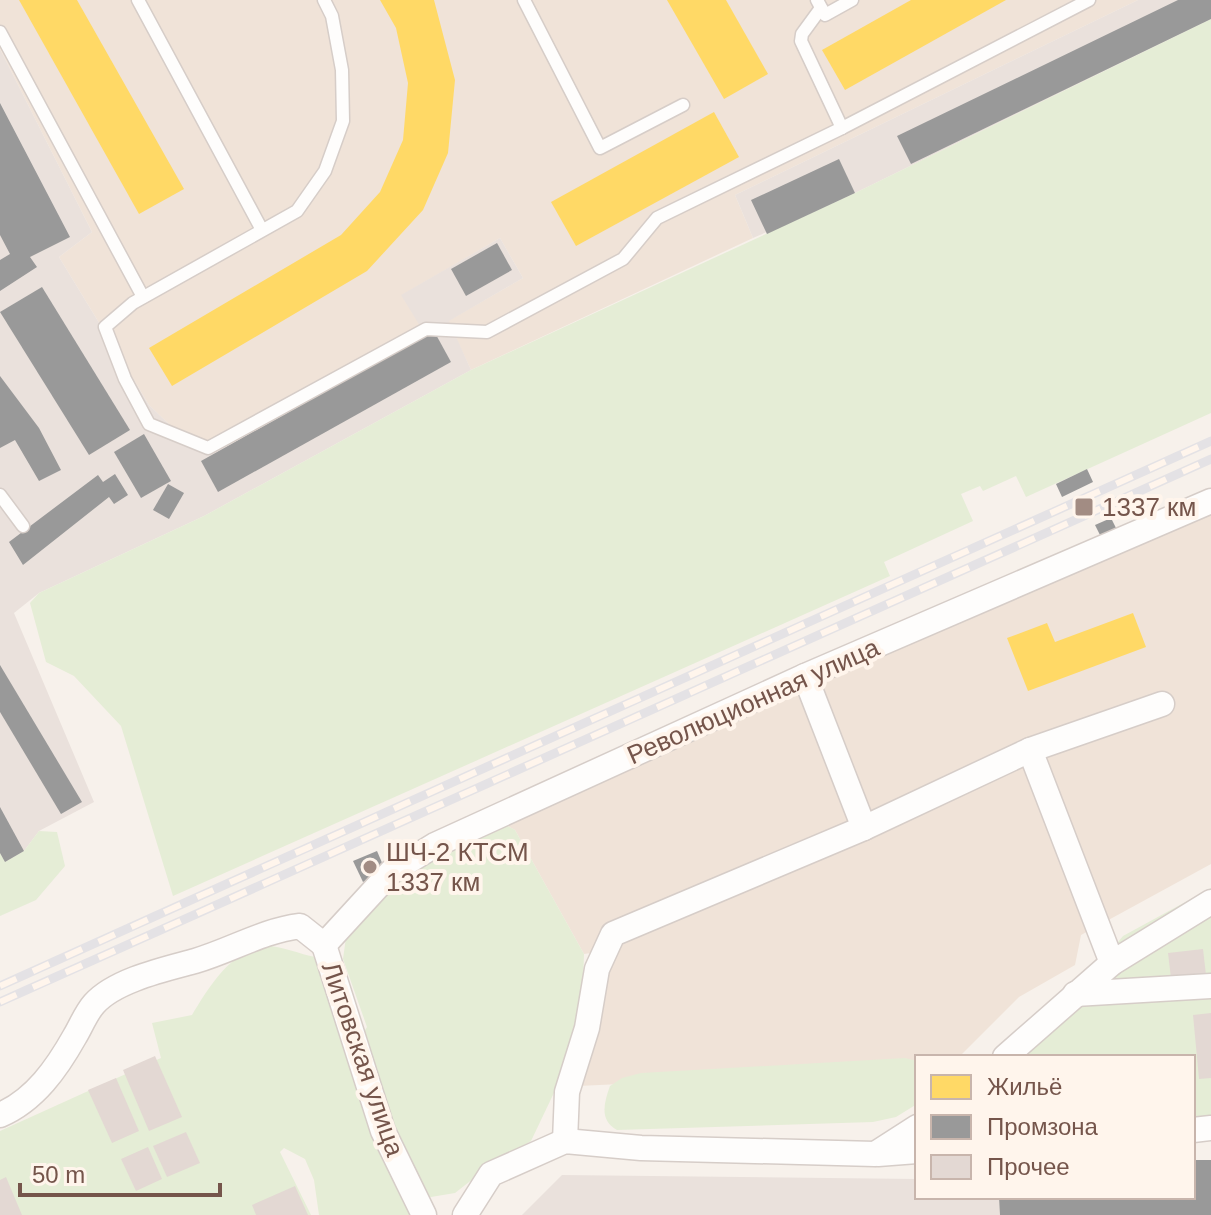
<svg xmlns="http://www.w3.org/2000/svg" width="1211" height="1215" font-family="Arial,sans-serif">
  <rect width="100%" height="100%" fill="#f7f1eb"/>
  <g fill="#f0e3d8">
    <polygon points="0,0 1138,0 735,195 753,238 471,370 448,321 523,278 500,238 402,295 421,325 206,442 173,428 149,405 59,257 92,232 0,49"/>
    <polygon points="1211,510 1211,864 1081,935 1075,965 1019,997 959,1057 917,1057 917,1070 578,1086 611,950 584,954 515,830 500,822"/>
  </g>
  <g fill="#eae1dc">
    <polygon points="1138,0 1211,0 1211,19 855,193 753,238 735,195"/>
    <polygon points="0,49 92,232 59,257 149,405 173,428 207,442 420,326 401,295 500,238 523,278 449,321 471,370 204,516 39,593 14,613 94,802 39,831 24,851 5,862 0,853"/>
    <polygon points="1193,1160 1211,1160 1211,1215 522,1215 562,1175 917,1179 917,1197 1193,1197"/>
  </g>
  <g fill="#e5edd6">
    <polygon points="1211,19 1211,413 1026,497 1016,476 983,491 980,486 961,494 973,521 884,562 890,576 173,896 121,726 74,676 46,662 30,603 39,593 204,516 471,370 855,193"/>
    <path d="M500,822L515,830L584,954L582,1013L571,1057L531,1141L492,1164L455,1193L425,1198L411,1215H319L314,1180L305,1159L284,1148L280,1152L311,1215H0V1131L161,1058L152,1023L192,1015C207,990 231,950 264,946C279,945 300,954 315,957L322,983L346,1040L356,1045L367,1027L343,959L347,930L391,872Z"/>
    <polygon points="39,831 57,832 65,866 36,900 0,916 0,853 5,862 24,851"/>
    <polygon points="1211,888 1211,1123 1193,1122 1193,1057 1024,1057 1123,936"/>
    <path d="M905,1058L917,1061V1104L896,1117L873,1122L617,1130C599,1120 604,1103 610,1086L622,1078L641,1073Z"/>
  </g>
  <g fill="#ffd966">
    <polygon points="19,0 77,0 184,189 139,214"/>
    <polygon points="380,0 434,0 455,80 448,153 423,210 367,271 172,386 149,348 341,235 380,192 403,140 408,83 396,28"/>
    <polygon points="667,0 726,0 768,74 724,99"/>
    <polygon points="911,0 1006,0 845,90 822,50"/>
    <polygon points="714,112 739,157 576,246 551,202"/>
    <polygon points="1133,613 1146,647 1028,691 1007,638 1047,623 1055,642"/>
  </g>
  <g fill="#999">
    <polygon points="1178,0 1211,0 1211,19 911,164 897,136"/>
    <polygon points="0,103 70,237 30,257 37,267 0,291 0,260 10,254 0,235"/>
    <polygon points="839,159 855,193 767,234 751,200"/>
    <polygon points="497,243 512,270 466,296 451,269"/>
    <polygon points="42,287 130,430 89,455 0,312"/>
    <polygon points="434,331 451,362 218,492 201,461"/>
    <polygon points="0,376 39,428 61,470 39,481 15,440 0,448"/>
    <polygon points="144,434 171,481 141,498 114,452"/>
    <polygon points="1087,469 1093,482 1062,497 1056,484"/>
    <polygon points="115,474 128,495 114,504 109,497 23,565 9,542 98,475 103,482"/>
    <polygon points="168,484 184,493 169,519 153,510"/>
    <polygon points="1111,518 1116,528 1100,535 1095,525"/>
    <polygon points="0,665 82,802 61,814 0,712"/>
    <polygon points="0,807 24,851 5,862 0,853"/>
    <polygon points="377,851 386,872 363,882 353,861"/>
    <polygon points="1193,1160 1211,1160 1211,1215 1000,1215 999,1197 1193,1197"/>
  </g>
  <g fill="#e3d8d3">
    <polygon points="1203,949 1206,975 1171,978 1168,953"/>
    <polygon points="1211,1013 1211,1078 1199,1079 1193,1015"/>
    <polygon points="155,1056 182,1117 149,1131 123,1070"/>
    <polygon points="116,1078 139,1131 112,1143 88,1090"/>
    <polygon points="186,1132 200,1163 167,1177 153,1146"/>
    <polygon points="148,1147 162,1179 136,1191 121,1159"/>
    <polygon points="6,1177 22,1215 0,1215 0,1180"/>
    <polygon points="295,1186 308,1215 256,1215 252,1205"/>
  </g>
  <g fill="none" stroke-linecap="round" stroke-linejoin="round">
    <defs>
      <g id="service">
        <polyline points="138,0 262,230"/>
        <polyline points="324,0 332,16 342,70 343,121 325,171 297,211 133,303 105,327 125,379 149,424 208,448 426,329 487,332 623,259 657,218 842,128 1089,0"/>
        <polyline points="524,0 600,148 683,105"/>
        <polyline points="817,0 825,15 852,0"/>
        <polyline points="821,8 802,34 801,41 842,128"/>
        <polyline points="0,32 143,297"/>
        <polyline points="0,495 23,526"/>
      </g>
      <g id="minor">
        <polyline points="805,676 864,828"/>
        <polyline points="1030,750 1112,963"/>
        <polyline points="324,945 391,872 435,845 805,676 1211,501"/>
        <polyline points="324,945 383,1131 424,1215"/>
        <polyline points="1075,994 1211,986"/>
        <polyline points="1005,1057 1112,963 1211,902"/>
        <path d="M0,1115C35,1100 57,1068 75,1036C81,1026 86,1013 94,1004C115,980 166,969 195,961C232,950 262,931 300,926L324,945"/>
        <polyline points="1193,1130 1211,1128"/>
        <polyline points="565,1141 567,1092 587,1028 597,969 613,934 864,828 1030,750 1162,704"/>
        <polyline points="878,1154 917,1151"/>
        <polyline points="465,1215 491,1174 565,1141 641,1148 875,1154 917,1127"/>
      </g>
    </defs>
    <use href="#service" stroke="#d6cdc8" stroke-width="15"/>
    <use href="#minor" stroke="#d6cdc8" stroke-width="27"/>
    <use href="#service" stroke="#fefdfc" stroke-width="12"/>
    <use href="#minor" stroke="#fefdfc" stroke-width="24"/>
    <defs>
      <g id="rail">
        <polyline points="0,986 1211,441"/>
        <polyline points="0,1002 1211,459"/>
      </g>
    </defs>
    <use href="#rail" stroke="#e4e2e5" stroke-width="9"/>
    <use href="#rail" stroke="#fff5ec" stroke-width="6" stroke-dasharray="18" stroke-linecap="butt"/>
  </g>
  <g fill="#a28c83" stroke="#fff5ec" stroke-width="3">
    <rect x="1074" y="497" width="20" height="20" rx="4"/>
    <circle cx="370" cy="867" r="8"/>
  </g>
  <g text-anchor="middle" dominant-baseline="central" stroke-width="8" stroke-linejoin="round" paint-order="stroke">
    <g font-size="26" fill="#75554b" stroke="#fff5ec" text-anchor="start">
      <text x="1102" y="507">1337 км</text>
      <text x="386" y="852">ШЧ-2 КТСМ<tspan x="386" dy="30">1337 км</tspan></text>
    </g>
    <g font-size="26" fill="#75554b" stroke="#fff5ec">
      <text transform="translate(753 701) rotate(-24)">Революционная улица</text>
      <text transform="translate(363 1059) rotate(71)">Литовская улица</text>
    </g>
  </g>
  <rect x="915" y="1055" width="280" height="144" fill="#fff5ec" stroke="#c8b5ac" stroke-width="2"/>
  <rect x="931" y="1075" width="40" height="24" fill="#ffd966" stroke="#c8b5ac" stroke-width="2"/>
  <text x="987" y="1095" font-size="24" fill="#75554b">Жильё</text>
  <rect x="931" y="1115" width="40" height="24" fill="#999999" stroke="#c8b5ac" stroke-width="2"/>
  <text x="987" y="1135" font-size="24" fill="#75554b">Промзона</text>
  <rect x="931" y="1155" width="40" height="24" fill="#e3d8d3" stroke="#c8b5ac" stroke-width="2"/>
  <text x="987" y="1175" font-size="24" fill="#75554b">Прочее</text>
  <path d="M20 1183v12h200v-12" fill="none" stroke="#75554b" stroke-width="4"/>
  <text x="32" y="1183" font-size="24" fill="#75554b" stroke="#fff5ec" stroke-width="6" paint-order="stroke">50 m</text>
</svg>
